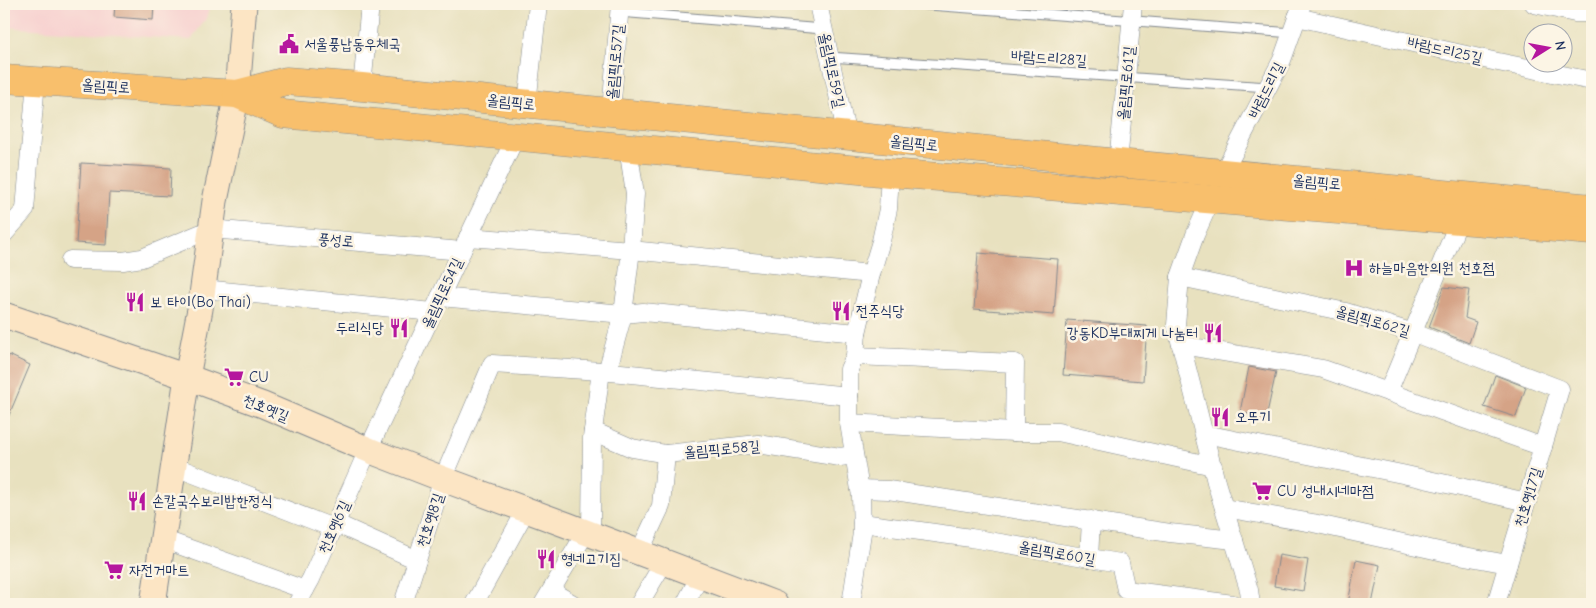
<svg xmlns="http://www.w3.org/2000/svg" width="1596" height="608" font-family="'Comic Neue','Poor Story',sans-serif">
  <rect width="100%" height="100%" fill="#fcf5e5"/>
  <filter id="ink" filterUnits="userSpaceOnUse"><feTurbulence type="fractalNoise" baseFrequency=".02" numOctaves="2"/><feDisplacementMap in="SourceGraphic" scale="10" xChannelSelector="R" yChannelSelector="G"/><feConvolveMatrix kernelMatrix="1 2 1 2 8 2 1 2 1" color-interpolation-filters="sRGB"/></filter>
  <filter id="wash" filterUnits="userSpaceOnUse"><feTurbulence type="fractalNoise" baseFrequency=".0096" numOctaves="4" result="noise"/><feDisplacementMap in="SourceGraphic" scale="20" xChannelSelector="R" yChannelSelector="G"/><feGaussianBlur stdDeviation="1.12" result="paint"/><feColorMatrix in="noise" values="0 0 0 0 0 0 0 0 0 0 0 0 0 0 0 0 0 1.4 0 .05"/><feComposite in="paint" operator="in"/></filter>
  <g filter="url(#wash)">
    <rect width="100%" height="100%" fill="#e8e1bf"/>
    <polygon fill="#f7d0cf" points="4,4 209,4 208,16 191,40 4,27"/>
    <g id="blocks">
      <g fill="#d5a386">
        <polygon points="115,4 154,4 153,20 114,17"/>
        <polygon points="81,163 171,168 170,196 109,193 106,245 76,243"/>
        <polygon points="978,253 1058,259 1054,315 974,309"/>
        <polygon points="1444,287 1469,290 1465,318 1476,322 1469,343 1429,327"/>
        <polygon points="1067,320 1147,326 1143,381 1063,375"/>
        <polygon points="9,355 30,365 4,427 4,367"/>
        <polygon points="1249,367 1276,372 1266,418 1240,412"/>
        <polygon points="1495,375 1526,387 1516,417 1484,407"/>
        <polygon points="1279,555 1308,560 1303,591 1274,586"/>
        <polygon points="1356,560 1380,565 1372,604 1348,604"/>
      </g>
    </g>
  </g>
  <g filter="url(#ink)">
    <use href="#blocks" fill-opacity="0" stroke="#82888e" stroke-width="1"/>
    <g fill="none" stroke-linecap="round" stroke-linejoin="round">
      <defs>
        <g id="lane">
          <polyline points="916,4 1292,33"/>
          <polyline points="619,12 823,29"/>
          <polyline points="829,57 1268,87"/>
        </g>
        <g id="street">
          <polyline points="818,4 847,136"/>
          <polyline points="1534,4 1575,13 1587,13 1592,9"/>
          <polyline points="1297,17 1493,61 1592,81"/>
          <polyline points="362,87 370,4"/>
          <polyline points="527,104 538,4"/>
          <polyline points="611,112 620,4"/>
          <polyline points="1118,163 1133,4"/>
          <polyline points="1223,173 1282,60 1302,4"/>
          <polyline points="1211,199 1195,235 1180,277 1176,325 1216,482 1249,590 1251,604"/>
          <polyline points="4,234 25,210 36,81"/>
          <polyline points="468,237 631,250 871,274"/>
          <polyline points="70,260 123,261 142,258 211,229 462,251"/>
          <polyline points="1180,277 1346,312 1414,333 1560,389 1496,604"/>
          <polyline points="203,289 433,312"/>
          <polyline points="440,297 623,314 643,312 857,333"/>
          <polyline points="1181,345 1323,369 1543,447"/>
          <polyline points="855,356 1015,363 1014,432"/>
          <polyline points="607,372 623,314 631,250 635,194 628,147"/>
          <polyline points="1388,392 1459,221"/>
          <polyline points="849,423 1014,432 1058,432 1213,466"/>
          <polyline points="593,431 632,448 666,454 758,444 840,457 854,455"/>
          <polyline points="1205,434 1402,474 1527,502"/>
          <polyline points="173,466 333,528"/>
          <polyline points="860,489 888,490 1170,533 1234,540"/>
          <polyline points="1224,508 1313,523 1448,553 1508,564"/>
          <polyline points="335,523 417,560"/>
          <polyline points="862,523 971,538 1120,563 1126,590 1233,604"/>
          <polyline points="591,534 592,438 601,371"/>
          <polyline points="162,539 305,590"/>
          <polyline points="639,553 661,506 666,454"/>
          <polyline points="1089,558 1091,520"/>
          <polyline points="551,591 573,604"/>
          <polyline points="297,604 311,579 368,450 516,136"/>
          <polyline points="403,604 443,479 492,364 601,371 849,396"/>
          <polyline points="474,604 526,510"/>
          <polyline points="543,604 586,532"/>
          <polyline points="639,604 664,562"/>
          <polyline points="685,604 700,576"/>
          <polyline points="851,604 862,533 861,496 849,423 849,369 855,356 857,333 871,274 881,241 888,209 890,173"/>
        </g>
        <g id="secondary">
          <polyline points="4,315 187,377 263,405 376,453 443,479 567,525 775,604"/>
          <polyline points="153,604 187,377 200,309 215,201 237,94 244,4"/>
        </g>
        <g id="primary">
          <polyline points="4,79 237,94 286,81 362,87 1118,163 1592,208"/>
          <polyline points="237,94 283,114 890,173 1592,231"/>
        </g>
      </defs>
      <use href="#lane" stroke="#82888e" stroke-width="11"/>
      <use href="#street" stroke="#82888e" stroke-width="19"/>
      <use href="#secondary" stroke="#82888e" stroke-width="27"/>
      <use href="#primary" stroke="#82888e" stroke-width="29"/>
      <use href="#lane" stroke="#fff" stroke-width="9"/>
      <use href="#street" stroke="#fff" stroke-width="18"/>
      <use href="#secondary" stroke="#fce5c4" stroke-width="25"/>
      <use href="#primary" stroke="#f8bf6c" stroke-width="28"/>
    </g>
  </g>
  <defs>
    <symbol id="civic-bare" viewBox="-9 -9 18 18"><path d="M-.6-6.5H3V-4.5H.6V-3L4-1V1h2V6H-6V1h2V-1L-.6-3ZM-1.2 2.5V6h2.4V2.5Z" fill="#b5179e" stroke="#fcf5e5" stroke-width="2.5" paint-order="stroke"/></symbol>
    <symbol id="hospital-bare" viewBox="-9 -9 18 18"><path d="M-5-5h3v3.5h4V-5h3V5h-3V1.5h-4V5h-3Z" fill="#b5179e" stroke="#fcf5e5" stroke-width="2.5" paint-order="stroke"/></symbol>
    <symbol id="restaurant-bare" viewBox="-9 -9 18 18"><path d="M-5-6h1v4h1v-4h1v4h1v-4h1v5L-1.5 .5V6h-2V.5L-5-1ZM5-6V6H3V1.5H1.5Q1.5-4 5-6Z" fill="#b5179e" stroke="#fcf5e5" stroke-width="2.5" paint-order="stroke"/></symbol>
    <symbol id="supermarket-bare" viewBox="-9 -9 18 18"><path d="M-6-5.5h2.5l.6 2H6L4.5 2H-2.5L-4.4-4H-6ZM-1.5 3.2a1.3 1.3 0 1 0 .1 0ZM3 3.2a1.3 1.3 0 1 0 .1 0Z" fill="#b5179e" stroke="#fcf5e5" stroke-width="2.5" paint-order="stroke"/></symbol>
  </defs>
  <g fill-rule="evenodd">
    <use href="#civic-bare" x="275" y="30" width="28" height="28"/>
    <use href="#hospital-bare" x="1340" y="254" width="28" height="28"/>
    <use href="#restaurant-bare" x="121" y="288" width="28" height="28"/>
    <use href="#restaurant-bare" x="827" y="297" width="28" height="28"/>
    <use href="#restaurant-bare" x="385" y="314" width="28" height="28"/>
    <use href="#restaurant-bare" x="1199" y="319" width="28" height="28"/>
    <use href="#supermarket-bare" x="220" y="363" width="28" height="28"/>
    <use href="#restaurant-bare" x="1206" y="403" width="28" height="28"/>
    <use href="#supermarket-bare" x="1248" y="477" width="28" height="28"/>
    <use href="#restaurant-bare" x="123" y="487" width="28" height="28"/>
    <use href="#restaurant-bare" x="532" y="545" width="28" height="28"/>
    <use href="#supermarket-bare" x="100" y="556" width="28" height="28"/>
  </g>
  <g text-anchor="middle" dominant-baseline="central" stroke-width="5" stroke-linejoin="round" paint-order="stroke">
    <g font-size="15" fill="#1b2f5e" stroke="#fcf5e5" text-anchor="start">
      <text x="304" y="44">서울풍납동우체국</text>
      <text x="1369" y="268">하늘마음한의원 천호점</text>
      <text x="150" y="302">보 타이(Bo Thai)</text>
      <text x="856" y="311">전주식당</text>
      <text x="384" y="328" text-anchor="end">두리식당</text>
      <text x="1198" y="333" text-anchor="end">강동KD부대찌게 나눔터</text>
      <text x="249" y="377">CU</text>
      <text x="1235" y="417">오뚜기</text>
      <text x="1277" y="491">CU 성내시네마점</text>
      <text x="152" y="501">손칼국수보리밥한정식</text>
      <text x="561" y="559">형네고기집</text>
      <text x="129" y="570">자전거마트</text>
    </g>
    <g font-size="15" fill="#1b2f5e" stroke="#fcf5e5">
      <text transform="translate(1445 50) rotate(13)">바람드리25길</text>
      <text transform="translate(1049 58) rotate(4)">바람드리28길</text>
      <text transform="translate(615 62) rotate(-85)">올림픽로57길</text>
      <text transform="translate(832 70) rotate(78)">올림픽로59길</text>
      <text transform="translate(1126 83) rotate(-85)">올림픽로61길</text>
      <text transform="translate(106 86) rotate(4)">올림픽로</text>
      <text transform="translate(1266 90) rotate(-63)">바람드리길</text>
      <text transform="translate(511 102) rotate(6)">올림픽로</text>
      <text transform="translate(914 143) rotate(6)">올림픽로</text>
      <text transform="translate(1317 182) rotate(5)">올림픽로</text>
      <text transform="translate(336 240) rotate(5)">풍성로</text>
      <text transform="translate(442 293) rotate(-65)">올림픽로54길</text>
      <text transform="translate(1373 321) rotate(16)">올림픽로62길</text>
      <text transform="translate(266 408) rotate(22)">천호옛길</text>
      <text transform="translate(722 449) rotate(-5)">올림픽로58길</text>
      <text transform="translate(1528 497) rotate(-73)">천호옛17길</text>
      <text transform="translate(430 520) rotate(-72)">천호옛8길</text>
      <text transform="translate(334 527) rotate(-66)">천호옛6길</text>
      <text transform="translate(1057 553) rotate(10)">올림픽로60길</text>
    </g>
  </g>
  <rect width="1596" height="608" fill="none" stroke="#fcf5e5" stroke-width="20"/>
  <g transform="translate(1548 48) rotate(79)"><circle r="24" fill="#fcf5e5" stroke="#a2a6af"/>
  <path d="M0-4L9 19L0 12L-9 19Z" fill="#b5179e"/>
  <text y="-8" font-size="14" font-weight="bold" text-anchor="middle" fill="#1b2f5e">N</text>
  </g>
</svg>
